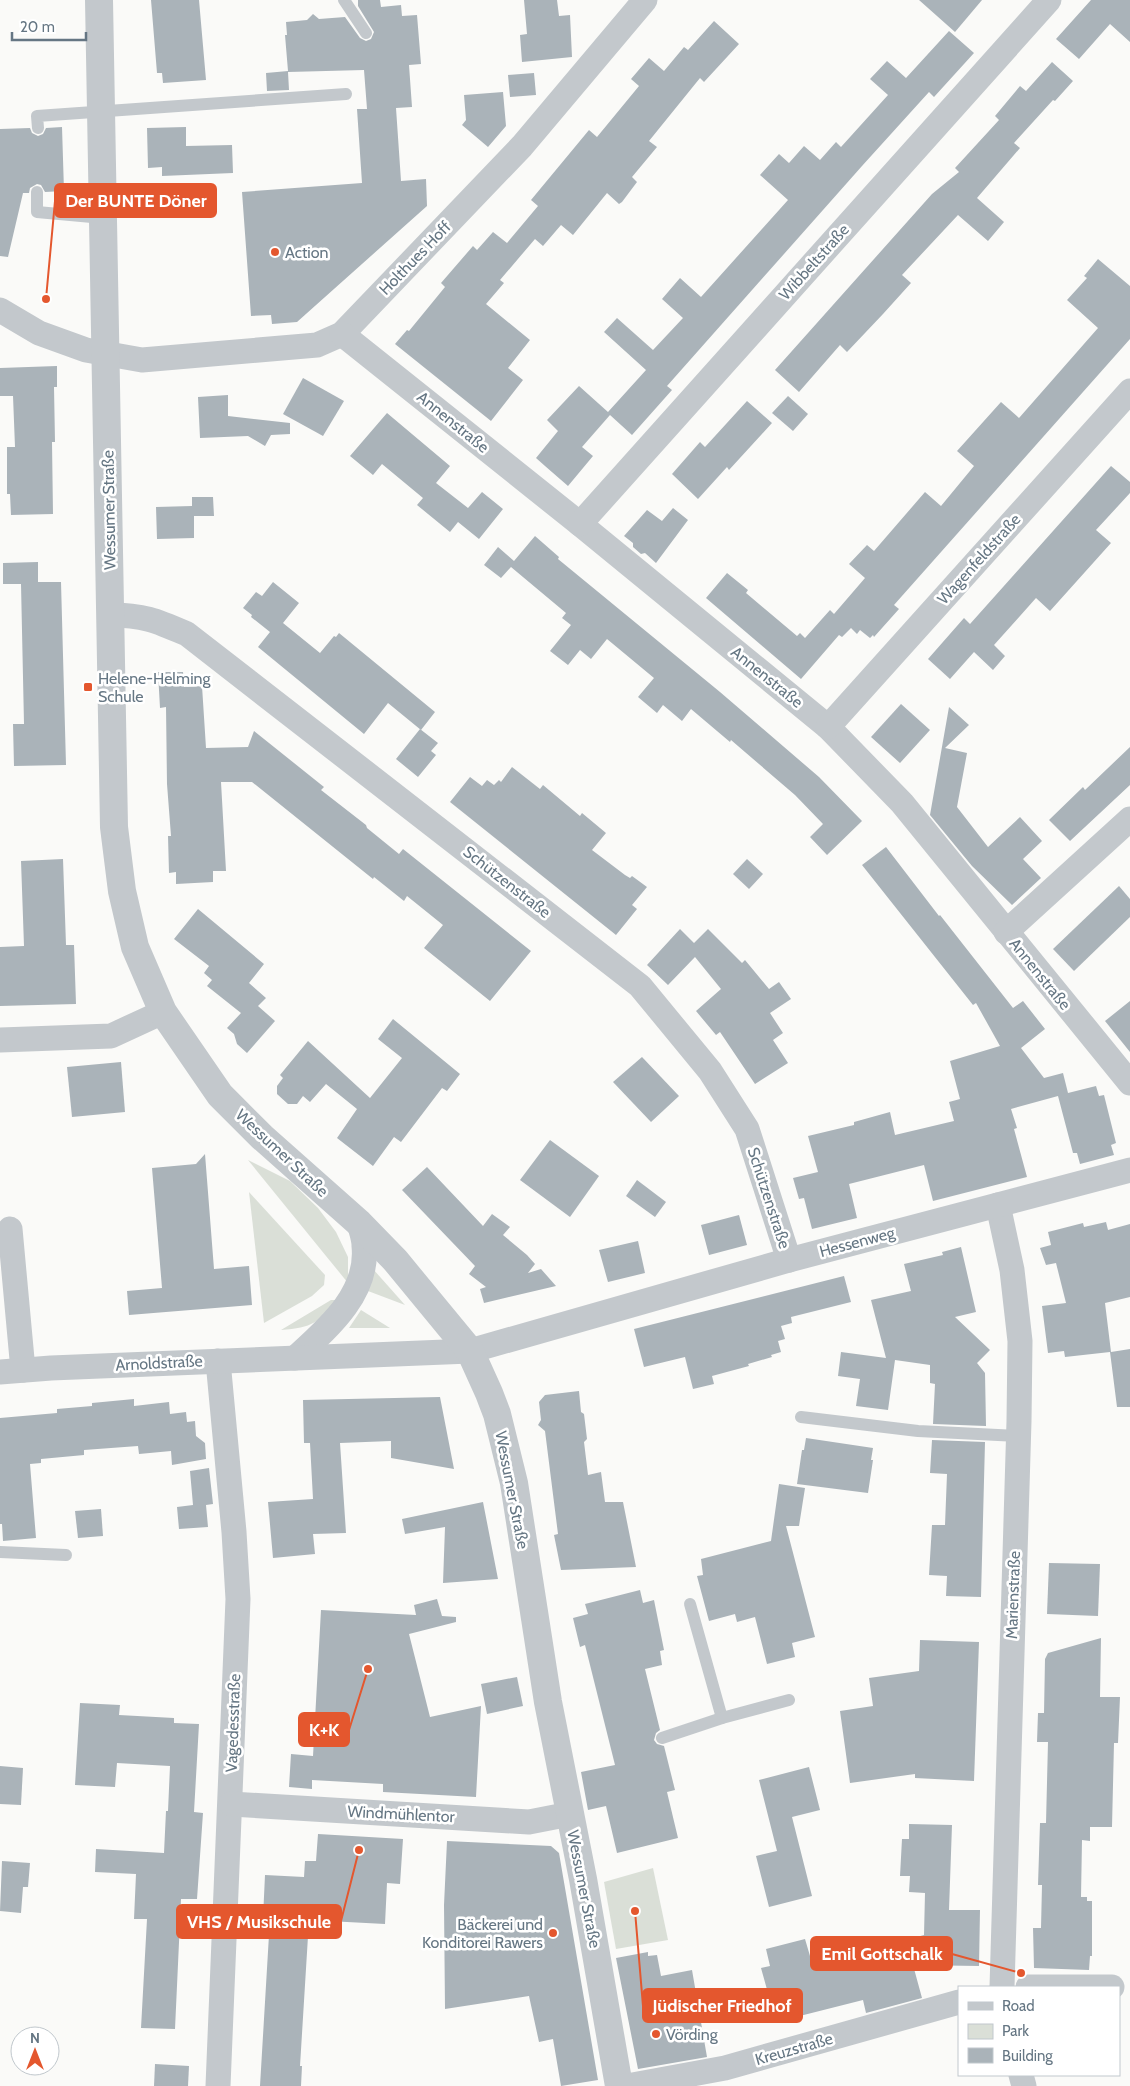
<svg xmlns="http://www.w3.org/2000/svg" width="1130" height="2086" font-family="Cabin,sans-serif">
  <rect width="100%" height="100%" fill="#fafaf8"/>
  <g fill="#dadfd7">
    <polygon points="248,1160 290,1181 318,1208 336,1232 348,1257 348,1283"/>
    <polygon points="249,1192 325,1275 324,1285 312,1296 264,1323"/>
    <polygon points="373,1269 405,1305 368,1291"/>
    <path d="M331,1300H339C318,1322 313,1328 281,1330Z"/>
    <polygon points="361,1310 390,1328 349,1328"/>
    <polygon points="653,1868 668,1940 616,1949 604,1882"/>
  </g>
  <g fill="#aab3b9">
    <polygon points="151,0 199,0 206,80 163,83 162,73 157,73"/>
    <polygon points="358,0 380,0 381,7 401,5 402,16 417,15 421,64 409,65 412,107 396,108 401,181 426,179 427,206 297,322 272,324 271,315 251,316 242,192 362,183 357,109 367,109 364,70 288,72 289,90 267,91 266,73 288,71 285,35 287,35 286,22 307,20 313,14 319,19 345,17 360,38 366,41 371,39 374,32 358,6"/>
    <polygon points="524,0 557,0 559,16 570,15 572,57 522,62 520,35 527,34"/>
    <polygon points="919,0 982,0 955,32"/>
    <polygon points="1091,0 1130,0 1130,42 1110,24 1079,59 1056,39"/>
    <polygon points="714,21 739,44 704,82 700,78 649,141 657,147 632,177 637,182 622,202 619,204 607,193 573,235 561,225 543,246 535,239 500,280 504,283 486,304 530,340 508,368 523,380 491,421 395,344 407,330 409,331 445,287 441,283 473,246 477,250 493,232 507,243 538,206 531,200 589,130 597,137 639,86 631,79 649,58 664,71 684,47 688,50"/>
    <polygon points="949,31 974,53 934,97 929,92 862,166 667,386 672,390 632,435 610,415 582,447 593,456 568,486 545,466 536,458 558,431 547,420 579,386 608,412 646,370 604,332 617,318 653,350 683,318 662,299 680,278 701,297 788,200 760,175 779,154 789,163 804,146 820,160 836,142 841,147 888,95 870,79 887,61 906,78"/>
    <polygon points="1052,62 1073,81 1055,101 1053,100 1014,143 1020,148 977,198 1004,222 988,241 958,215 902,275 911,283 883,314 847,352 840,345 799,392 775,370 932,194 959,172 955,168 999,120 995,116 1020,86 1026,91"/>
    <polygon points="534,73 536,95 510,97 508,75"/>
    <polygon points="503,92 506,126 488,147 462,125 466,120 464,95"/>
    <polygon points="62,127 64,191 45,192 41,185 37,184 30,188 29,193 23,193 8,257 0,256 0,129 30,128 32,133 38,136 43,134 46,128"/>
    <polygon points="186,127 186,146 232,145 233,173 162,176 162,167 148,168 147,128"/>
    <polygon points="1098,259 1130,286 1130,339 894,605 899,609 874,637 873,635 870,638 860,630 857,634 851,628 842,637 839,635 801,679 706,598 727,573 748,590 746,593 797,636 800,633 805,638 830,610 834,614 865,578 849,564 867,545 874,551 925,492 941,506 974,466 957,451 1001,402 1019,418 1098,328 1067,300 1087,278 1084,276"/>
    <polygon points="57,366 57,387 54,387 55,442 52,442 53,514 11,515 10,494 7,494 7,447 15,447 13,396 0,396 0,368"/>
    <polygon points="303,378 344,401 323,436 283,414"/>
    <polygon points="228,395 228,416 290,423 290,434 271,435 265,446 248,436 200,438 198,397"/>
    <polygon points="788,396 808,414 793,431 772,413"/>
    <polygon points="747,401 772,423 729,470 727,467 698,499 672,474 700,442 705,447"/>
    <polygon points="387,413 450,466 436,483 468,508 482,492 503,509 479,539 458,522 450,532 417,505 423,498 382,464 373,475 350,456"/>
    <polygon points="1111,466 1130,482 1130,493 1096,530 1111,543 1050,611 1036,598 994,645 1005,656 993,670 974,652 950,679 928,659 964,618 970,624"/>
    <polygon points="192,497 213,497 214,516 194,516 194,538 157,539 156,507 192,506"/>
    <polygon points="673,508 688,520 656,563 645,553 641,554 633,547 633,543 624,536 647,510 662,521"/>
    <polygon points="535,536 559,557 558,559 720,692 819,777 862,821 827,855 810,837 823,824 795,795 731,740 730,742 691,709 682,721 663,705 657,713 638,697 654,678 607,639 591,659 580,650 568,665 550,651 571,625 562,618 566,613 511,567 501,578 484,565 498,547 514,561"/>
    <polygon points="38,562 38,582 61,582 66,765 14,766 13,724 24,724 21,584 3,584 3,563"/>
    <polygon points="273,582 299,603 283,623 320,653 334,636 336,637 339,633 435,712 421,730 388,703 364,734 258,647 270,632 251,617 252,615 243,608 256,592 262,596"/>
    <polygon points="158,672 183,672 184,687 202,686 206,748 248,747 254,731 324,787 321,790 366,825 367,828 399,854 403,849 531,951 490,1001 424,948 443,925 407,896 404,901 374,877 373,879 252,782 221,782 226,871 213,871 213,882 176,884 176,872 169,873 168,836 171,836 167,784 166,707 160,708"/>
    <polygon points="901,704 930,730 900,763 871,737"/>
    <polygon points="949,707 969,725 945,748 967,753 957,807 988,847 1020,817 1042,841 1023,859 1041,878 1012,905 972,866 930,815"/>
    <polygon points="420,729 438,743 431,751 436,755 418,777 396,759"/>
    <polygon points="1130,747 1130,785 1070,841 1049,820 1083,787 1085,790"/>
    <polygon points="512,767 540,789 543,785 580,816 582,813 606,833 592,850 625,875 630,878 632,876 647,887 632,905 637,909 616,935 450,802 470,777 482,786 487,780 494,785 499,780 501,782"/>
    <polygon points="886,847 939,916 940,915 1013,1008 1023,1001 1045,1029 1021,1048 1044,1078 1063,1073 1068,1093 1096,1086 1099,1096 1104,1095 1116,1143 1111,1145 1114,1155 1080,1164 1077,1153 1073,1153 1058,1096 1011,1109 1017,1128 1014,1129 1027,1177 933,1201 924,1165 849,1184 857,1218 812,1229 804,1198 799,1199 793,1178 818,1172 808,1136 854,1125 854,1122 890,1112 895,1135 954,1121 949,1102 960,1099 950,1061 1000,1046 976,1003 973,1005 862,865"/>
    <polygon points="63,859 66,945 74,945 76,1004 0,1006 0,947 24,946 21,861"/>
    <polygon points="747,859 763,874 749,889 733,874"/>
    <polygon points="1119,886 1130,899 1130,917 1074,971 1053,949"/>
    <polygon points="198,909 264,964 249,983 266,998 258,1006 275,1021 247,1053 237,1044 234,1034 227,1028 241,1013 207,986 212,980 204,973 209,966 174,939"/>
    <polygon points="680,929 694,943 708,929 742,963 745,960 769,989 779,982 791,999 770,1013 783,1033 773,1040 788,1063 755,1084 720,1032 716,1035 696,1011 721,989 695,957 668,985 647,965"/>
    <polygon points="1130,1001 1130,1052 1105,1021"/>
    <polygon points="393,1019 460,1074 447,1091 442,1088 401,1142 394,1137 373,1166 337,1138 357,1109 326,1084 310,1102 303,1096 297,1104 288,1104 277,1094 277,1086 283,1078 280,1075 308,1041 370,1098 402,1058 378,1039"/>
    <polygon points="642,1057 679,1096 651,1122 613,1082"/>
    <polygon points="121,1062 125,1112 72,1117 67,1067"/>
    <polygon points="550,1140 599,1176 570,1217 520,1180"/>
    <polygon points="205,1154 214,1269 249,1266 252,1305 129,1315 127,1291 162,1288 152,1168 196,1164"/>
    <polygon points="427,1167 483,1226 492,1214 510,1227 503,1235 527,1255 535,1264 528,1273 541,1269 556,1286 484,1303 480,1289 486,1287 469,1274 475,1266 402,1190"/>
    <polygon points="637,1180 666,1202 655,1217 626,1196"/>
    <polygon points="739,1215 747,1245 709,1255 701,1225"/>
    <polygon points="1106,1222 1108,1230 1130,1224 1130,1297 1105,1303 1111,1352 1130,1349 1130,1407 1117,1407 1110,1352 1065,1357 1064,1351 1048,1353 1042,1306 1066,1303 1056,1263 1046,1265 1040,1248 1051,1245 1048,1232 1083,1223 1084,1227"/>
    <polygon points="638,1241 645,1273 608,1282 599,1250"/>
    <polygon points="961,1247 976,1312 955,1317 990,1350 977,1363 985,1373 986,1426 933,1424 935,1384 930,1383 930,1365 895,1360 888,1410 856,1406 860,1379 838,1376 841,1352 886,1358 871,1300 911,1291 904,1264 943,1255 942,1252"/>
    <polygon points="844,1276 851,1302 791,1317 792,1323 781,1326 785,1339 778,1341 781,1352 771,1355 772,1357 748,1364 749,1366 712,1376 714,1384 693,1389 685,1357 644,1367 634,1329"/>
    <polygon points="579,1391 581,1412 584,1414 587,1439 584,1442 588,1475 601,1472 605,1502 623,1502 636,1567 561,1570 554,1535 558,1534 545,1431 538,1425 541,1420 539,1402 545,1395"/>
    <polygon points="440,1397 454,1469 391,1458 391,1441 340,1443 346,1533 313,1534 315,1554 273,1558 268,1502 313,1499 310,1443 304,1443 303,1400"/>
    <polygon points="134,1399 134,1406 169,1402 170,1414 186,1412 187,1422 195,1421 196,1436 205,1443 206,1459 172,1465 171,1451 139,1454 138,1446 84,1450 84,1455 41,1459 41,1463 30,1464 36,1538 3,1541 2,1524 0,1524 0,1418 57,1413 57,1409 92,1406 92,1403"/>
    <polygon points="806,1438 873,1448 871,1460 873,1460 868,1493 797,1484 802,1450 804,1450"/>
    <polygon points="932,1440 985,1442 981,1597 946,1596 947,1576 929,1575 932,1525 945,1525 947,1474 930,1473"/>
    <polygon points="209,1468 213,1504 206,1505 208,1527 179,1529 177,1507 193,1505 190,1471"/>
    <polygon points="779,1484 805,1488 799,1526 786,1526 815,1637 792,1643 795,1657 767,1664 755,1617 737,1622 735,1614 709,1621 697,1576 703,1575 701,1559 771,1541"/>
    <polygon points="483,1502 498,1579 443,1583 445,1527 405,1534 402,1519"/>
    <polygon points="101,1509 103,1536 78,1538 75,1511"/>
    <polygon points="1049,1563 1100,1564 1098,1616 1047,1614"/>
    <polygon points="640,1590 643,1603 654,1600 664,1650 660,1651 662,1665 645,1669 660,1730 656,1733 654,1740 657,1744 664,1746 675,1790 667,1792 678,1838 617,1853 606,1806 588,1810 581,1772 615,1765 585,1645 580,1647 573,1618 588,1614 585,1604"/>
    <polygon points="437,1599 442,1616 456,1617 456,1622 409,1634 430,1717 481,1706 476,1797 383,1792 383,1784 312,1780 312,1789 289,1787 291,1754 313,1756 321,1610 416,1615 414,1605"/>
    <polygon points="1101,1638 1100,1697 1120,1697 1118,1743 1114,1743 1112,1827 1090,1827 1090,1841 1082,1840 1081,1897 1087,1897 1087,1901 1092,1901 1092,1956 1090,1956 1089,1970 1034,1968 1033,1928 1041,1928 1042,1885 1038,1885 1040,1823 1046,1823 1048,1742 1037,1742 1038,1713 1044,1713 1045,1659 1048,1653"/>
    <polygon points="920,1640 979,1642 974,1781 915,1778 915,1774 850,1783 840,1711 873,1706 869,1678 919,1671"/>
    <polygon points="517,1677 523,1706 487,1714 481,1684"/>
    <polygon points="80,1703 120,1705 119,1715 174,1718 174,1723 199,1724 194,1812 203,1813 197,1899 181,1899 175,2029 141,2028 147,1919 134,1919 136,1874 95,1872 96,1849 164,1853 166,1811 168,1811 170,1766 117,1763 115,1787 75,1785"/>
    <polygon points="0,1766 23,1768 21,1805 0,1804"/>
    <polygon points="809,1767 820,1810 792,1817 812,1896 769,1907 756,1856 777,1851 759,1780"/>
    <polygon points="909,1824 952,1825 949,1910 980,1910 979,1966 913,1965 922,1998 866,2013 863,2000 776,2022 761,1968 770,1966 766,1949 805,1939 810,1956 822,1952 825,1962 924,1935 925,1893 909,1892 910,1876 900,1876 902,1839 909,1839"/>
    <polygon points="318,1834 403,1839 400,1884 387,1883 385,1924 309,1920 300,2066 302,2066 301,2086 260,2086 270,1918 263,1918 265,1875 304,1877 305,1861 316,1861"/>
    <polygon points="447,1841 551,1846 559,1853 598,2080 561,2086 553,2039 539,2042 529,1996 445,2009 444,1905"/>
    <polygon points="2,1861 30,1863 28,1887 23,1887 21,1913 0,1911"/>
    <polygon points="648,1952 648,1956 657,1955 661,1976 692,1970 707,2057 638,2069 616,1958"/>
    <polygon points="155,2064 189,2066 188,2086 154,2086"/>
  </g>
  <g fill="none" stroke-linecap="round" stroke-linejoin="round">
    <g stroke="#c3c8cc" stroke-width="12">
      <polyline points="344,0 366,33"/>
      <polyline points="38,128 37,116 346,94"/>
      <polyline points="37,192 37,212 103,218"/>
      <polyline points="801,1417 918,1431 1018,1436"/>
      <polyline points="0,1552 66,1555"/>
      <polyline points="690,1604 722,1718"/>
      <polyline points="662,1738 722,1718 789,1700"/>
    </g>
    <g stroke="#c3c8cc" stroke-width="25">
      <polyline points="0,310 39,333 86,350 142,360 317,345 342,334 522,146 645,0"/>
      <polyline points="342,334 580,524 828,727 902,803 1130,1083"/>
      <polyline points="580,524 1049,0"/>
      <path d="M110,615C144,615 157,621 187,634L640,986L710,1071L747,1129L789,1260"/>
      <polyline points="828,727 1130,391"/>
      <polyline points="1006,932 1130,819"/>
      <polyline points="0,1040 111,1036 163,1012"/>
      <polyline points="998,1205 1012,1270 1020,1341 1019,1421 1002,1987"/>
      <polyline points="10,1229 23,1370"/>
      <path d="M295,1358C327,1329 369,1294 364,1246C364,1238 361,1231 359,1223"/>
      <polyline points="218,1361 234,1532 238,1599 218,2086"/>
      <polyline points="0,1372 51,1368 470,1351 789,1260 1130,1170"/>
      <polyline points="231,1804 529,1822 570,1814"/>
      <polyline points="1028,1987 1112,1987"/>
      <polyline points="1021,2075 1024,2086"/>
      <polyline points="627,2086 725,2068 959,2002"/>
    </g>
    <polyline stroke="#c3c8cc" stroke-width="28" points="99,0 114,827 122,891 135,947 163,1012 220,1095 262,1137 359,1223 395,1260 470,1351 489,1393 497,1414 514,1483 548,1702 583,1879 619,2086"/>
  </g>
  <g fill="#e4572e" stroke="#fff" stroke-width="2">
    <circle cx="275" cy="252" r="5"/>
    <rect x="83" y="682" width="10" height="10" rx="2.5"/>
    <circle cx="553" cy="1933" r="5"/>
    <circle cx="656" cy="2034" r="5"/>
  </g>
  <g text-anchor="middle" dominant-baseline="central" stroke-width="5" stroke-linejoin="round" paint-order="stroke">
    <g font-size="16" fill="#657683" stroke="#fff" text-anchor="start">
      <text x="285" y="252">Action</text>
      <text x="98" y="678">Helene-Helming<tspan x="98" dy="18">Schule</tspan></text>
      <text x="543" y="1924" text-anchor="end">Bäckerei und<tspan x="543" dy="18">Konditorei Rawers</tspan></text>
      <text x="666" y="2034">Vörding</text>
    </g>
    <g font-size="16" fill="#657683" stroke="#fff">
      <text transform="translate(415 258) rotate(-46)">Holthues Hoff</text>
      <text transform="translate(814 262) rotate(-48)">Wibbeltstraße</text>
      <text transform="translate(453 422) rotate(39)">Annenstraße</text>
      <text transform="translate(109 510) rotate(-91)">Wessumer Straße</text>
      <text transform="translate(979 559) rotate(-48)">Wagenfeldstraße</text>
      <text transform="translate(767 677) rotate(39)">Annenstraße</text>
      <text transform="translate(507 882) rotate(38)">Schützenstraße</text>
      <text transform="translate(1040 974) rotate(51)">Annenstraße</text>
      <text transform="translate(282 1153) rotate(43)">Wessumer Straße</text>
      <text transform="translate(769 1198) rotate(72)">Schützenstraße</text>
      <text transform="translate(857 1242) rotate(-15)">Hessenweg</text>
      <text transform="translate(159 1363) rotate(-3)">Arnoldstraße</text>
      <text transform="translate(512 1490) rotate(79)">Wessumer Straße</text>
      <text transform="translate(1013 1595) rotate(-88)">Marienstraße</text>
      <text transform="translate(233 1723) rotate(-88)">Vagedesstraße</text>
      <text transform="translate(401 1814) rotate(3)">Windmühlentor</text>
      <text transform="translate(584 1889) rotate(79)">Wessumer Straße</text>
      <text transform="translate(794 2049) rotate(-16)">Kreuzstraße</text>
    </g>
  </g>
  <path fill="none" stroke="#e4572e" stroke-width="2" d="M46 299L55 201M368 1669L349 1730M359 1850L341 1921M1021 1973L952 1954M635 1911L643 2006"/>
  <g fill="#e4572e" stroke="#fff" stroke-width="2">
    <circle cx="46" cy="299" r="5"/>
    <circle cx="368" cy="1669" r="5"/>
    <circle cx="359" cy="1850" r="5"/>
    <circle cx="1021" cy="1973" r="5"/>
    <circle cx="635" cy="1911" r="5"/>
  </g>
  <g fill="#e4572e" stroke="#e4572e" stroke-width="2">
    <rect x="55" y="184" width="161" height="33" rx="5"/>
    <rect x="299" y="1713" width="50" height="33" rx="5"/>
    <rect x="177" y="1905" width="164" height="33" rx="5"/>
    <rect x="811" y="1937" width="141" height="33" rx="5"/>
    <rect x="643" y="1989" width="159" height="33" rx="5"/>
  </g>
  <g font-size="18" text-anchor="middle" font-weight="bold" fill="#fff">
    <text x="136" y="207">Der BUNTE Döner</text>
    <text x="324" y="1736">K+K</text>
    <text x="259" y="1928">VHS / Musikschule</text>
    <text x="882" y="1960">Emil Gottschalk</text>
    <text x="722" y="2012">Jüdischer Friedhof</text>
  </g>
  <rect x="958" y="1986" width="162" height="90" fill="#ffffff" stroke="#c1c8cd"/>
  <rect x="968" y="2002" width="25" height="8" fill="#c3c8cc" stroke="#c1c8cd"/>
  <text x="1002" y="2011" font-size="15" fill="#657683">Road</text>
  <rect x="968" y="2024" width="25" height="15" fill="#dadfd7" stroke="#c1c8cd"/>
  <text x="1002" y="2036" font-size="15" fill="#657683">Park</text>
  <rect x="968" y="2048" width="25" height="15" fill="#aab3b9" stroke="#c1c8cd"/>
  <text x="1002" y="2061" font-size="15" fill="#657683">Building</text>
  <g transform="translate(35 2051)"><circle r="24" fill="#ffffff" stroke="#c1c8cd"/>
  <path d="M0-4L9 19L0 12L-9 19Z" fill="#e4572e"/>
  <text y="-8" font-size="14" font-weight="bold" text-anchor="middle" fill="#657683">N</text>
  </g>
  <path d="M12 32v8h74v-8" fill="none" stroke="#657683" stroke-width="2.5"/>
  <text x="20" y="32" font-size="15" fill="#657683" stroke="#ffffff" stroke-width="4" paint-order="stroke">20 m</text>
</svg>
